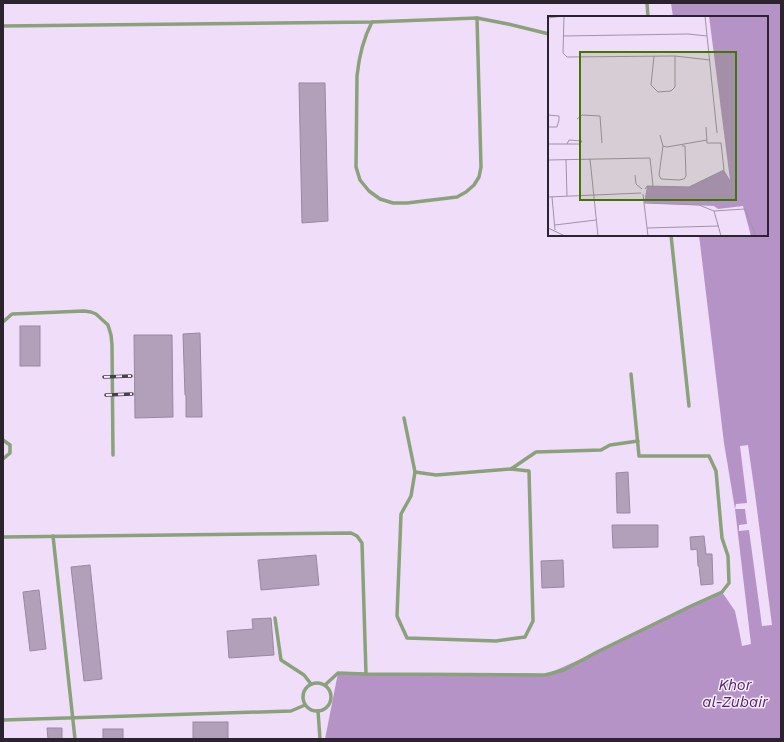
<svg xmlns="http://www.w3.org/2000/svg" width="784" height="742" font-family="'Work Sans',sans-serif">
  <rect width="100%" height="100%" fill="#f0ddfa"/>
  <polygon fill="#b593c6" points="671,3 781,3 781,739 325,739 338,673 545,675 608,647 722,592 735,611 740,635 742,646 751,644 735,509 724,443 699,235 767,235 767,17 673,17"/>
  <polygon fill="#f0ddfa" points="748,445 755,494 772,625 762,626 749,530 739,531 739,525 747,524 745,509 735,509 736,504 747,503 740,446"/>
  <g fill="#b2a0bb" stroke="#9988a3">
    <polygon points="299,83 325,83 328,221 302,223"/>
    <rect x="20" y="326" width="20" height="40"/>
    <polygon points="200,333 202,417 186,417 186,395 185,395 183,334"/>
    <polygon points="134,335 172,335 173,417 135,418"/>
    <polygon points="628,472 630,513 617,513 616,473"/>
    <polygon points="612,525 658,525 658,547 613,548"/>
    <polygon points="704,536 706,554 712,554 713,584 701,585 699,566 698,566 697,549 691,550 690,537"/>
    <polygon points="316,555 319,585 261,590 258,560"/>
    <polygon points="563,560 564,587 542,588 541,561"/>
    <polygon points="90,565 102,679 84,681 71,567"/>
    <polygon points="39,590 46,649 30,651 23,592"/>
    <polygon points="271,618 274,655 229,658 227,631 253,629 252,619"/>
    <rect x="193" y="722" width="35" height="17"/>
    <polygon points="47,728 62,728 62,739 48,739"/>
    <rect x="103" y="729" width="20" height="10"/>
  </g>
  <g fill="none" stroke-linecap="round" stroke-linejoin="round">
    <g stroke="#89a27a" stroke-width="3.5">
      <polyline points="647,3 648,17"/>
      <path d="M372,22C363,39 359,56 357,76L356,167L360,180L369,191L380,199L393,203H407L457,197L466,192L474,185L479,177L481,167L477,18"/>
      <polyline points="3,26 372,22 477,18 508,24 549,34"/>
      <polyline points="671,235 689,406"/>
      <polyline points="3,322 12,314 84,311 91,312 96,314 108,325 111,335 112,345 113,455"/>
      <polyline points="404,418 415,472 436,475 511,469 536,452 601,450 610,445 638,441"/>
      <polyline points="3,440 10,445 10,453 3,459"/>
      <polyline points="415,472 411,496 401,514 397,616 407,638 496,641 525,637 533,621 529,471 511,469"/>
      <polyline points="53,536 75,739"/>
      <polyline points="3,537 351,533 357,536 362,543 366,674"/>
      <polyline points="275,618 281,660 304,675 311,684"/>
      <circle cx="317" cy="697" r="14"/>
      <polyline points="325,685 338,673 366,674 545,675 564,670 597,652 691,606 722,592 729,583 728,556 722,538 716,471 709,456 639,456 631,374"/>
      <polyline points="318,711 320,739"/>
      <polyline points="3,720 291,711 305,705"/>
    </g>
    <defs>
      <g id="rail">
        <polyline points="104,377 131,376"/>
        <polyline points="106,395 132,394"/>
      </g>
    </defs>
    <use href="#rail" stroke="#48404c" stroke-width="3.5"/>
    <use href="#rail" stroke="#f8edff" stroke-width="2" stroke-dasharray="6" stroke-linecap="butt"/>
  </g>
  <g text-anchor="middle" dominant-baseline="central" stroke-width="3" stroke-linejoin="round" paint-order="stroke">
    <g font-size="15" font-style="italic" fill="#502564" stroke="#f8edff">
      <text x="735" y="685">Khor<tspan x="735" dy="17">al-Zubair</tspan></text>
    </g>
  </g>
  <g transform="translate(548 16)">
    <rect width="220" height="220" fill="#f0ddfa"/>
    <path d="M161,0H220V220H203L195,190L170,193L166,190L96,187L99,170L141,171L176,154L182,164Z" fill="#b593c6"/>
    <path fill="none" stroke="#a193a8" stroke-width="1" d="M16,0L15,37L19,41L127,40L162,44M157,0L169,117M0,2L15,0M15,20L140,18L159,20M106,40L103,69L110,76L123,75L127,71V40M0,99L11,100V104L9,111H0M29,103L34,99L52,100L54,127M112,119L115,130L119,131L159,124M0,128H32L34,125L21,124L19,128M115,130L111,159L113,163L131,164L136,163L138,160L137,130H134M42,143L50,220M0,144L102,142L105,170M18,144L19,180M87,159L88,168L94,173M97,173L99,170L141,171L176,154L173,127H159L158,111M95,178L96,187L151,189L166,195L197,193L208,220M0,181L93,177M4,181L7,214M96,187L100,220M166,195L173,220M7,209L48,204M0,212L17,220M99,212L171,210"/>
    <path fill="#407603" fill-opacity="0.15" stroke="#407603" stroke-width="2" d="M32,36H188V184H32Z"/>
    <rect width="220" height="220" fill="none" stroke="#2b242e" stroke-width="2"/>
  </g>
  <rect width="784" height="742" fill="none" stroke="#2b242e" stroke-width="8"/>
</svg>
